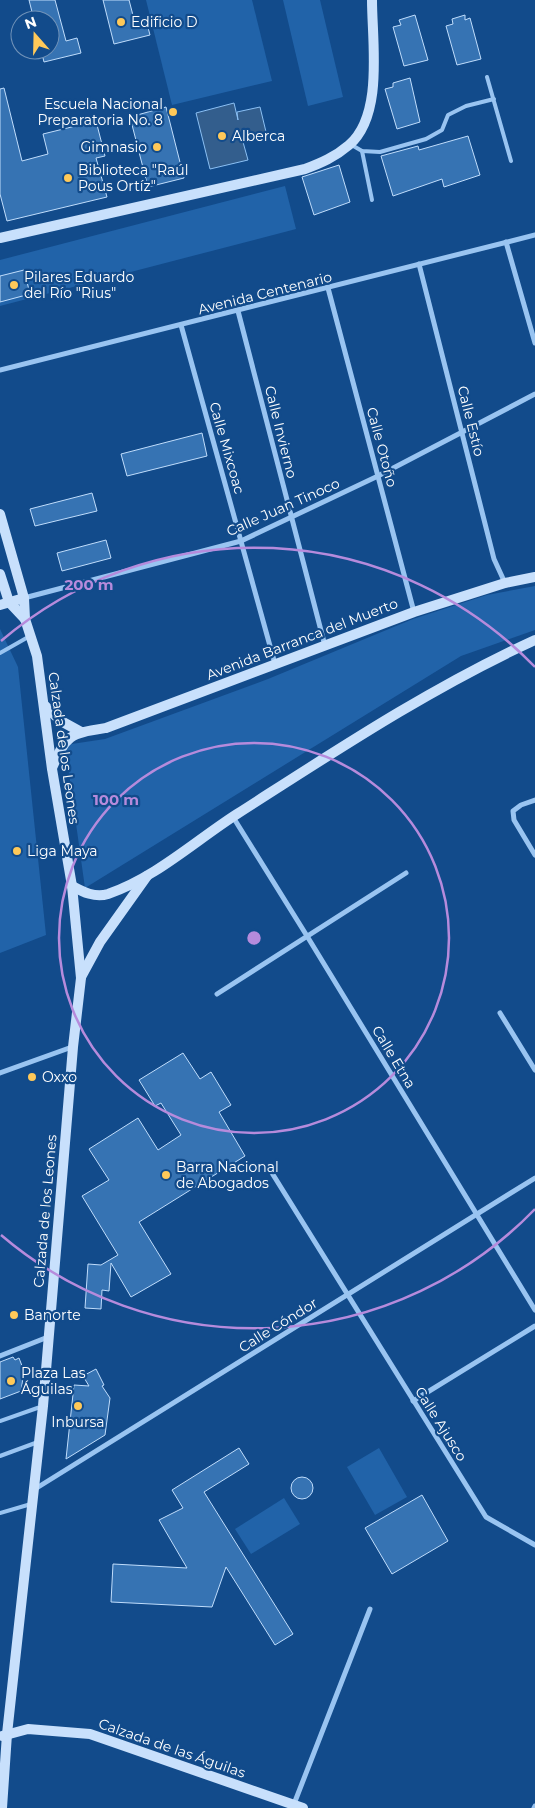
<svg xmlns="http://www.w3.org/2000/svg" width="535" height="1808" font-family="Montserrat,sans-serif">
  <rect width="100%" height="100%" fill="#124b8b"/>
  <g fill="#2163a9">
    <polygon points="146,0 252,0 272,81 172,105"/>
    <polygon points="283,0 320,0 343,97 308,106"/>
    <polygon points="285,186 296,229 0,306 0,260"/>
    <polygon points="535,586 535,630 461,656 85,888 65,745 105,739 268,679 413,619 487,595"/>
    <polygon points="0,629 18,667 46,935 0,953"/>
    <polygon points="379,1448 407,1497 375,1515 347,1467"/>
    <polygon points="284,1498 300,1524 251,1554 235,1529"/>
  </g>
  <polygon fill="#335e8d" stroke="#8bc0f4" points="234,103 238,120 237,112 260,107 267,136 243,142 248,160 210,169 196,113"/>
  <g fill="#3673b3" stroke="#c0ddfc">
    <polygon points="29,0 55,0 66,41 77,38 81,53 44,62 41,50 50,50 50,20 34,20"/>
    <polygon points="103,0 129,0 135,23 146,20 150,35 114,44"/>
    <polygon points="415,15 428,60 404,66 393,27 401,25 399,20"/>
    <polygon points="465,15 465,20 470,18 481,59 457,65 446,26 453,24 452,19"/>
    <polygon points="410,78 420,122 397,129 385,89 393,87 393,83"/>
    <polygon points="4,88 22,161 48,154 43,134 96,121 105,156 96,158 107,197 7,221 0,194 0,89"/>
    <polygon points="166,107 184,178 148,187 130,117"/>
    <polygon points="468,136 480,175 444,187 442,179 393,196 381,156 418,146 419,150"/>
    <polygon points="339,165 350,202 314,215 302,177"/>
    <polygon points="24,270 30,294 0,302 0,276"/>
    <polygon points="202,433 207,456 127,476 121,454"/>
    <polygon points="92,493 97,511 35,526 30,509"/>
    <polygon points="106,540 111,558 62,571 57,553"/>
    <polygon points="183,1053 200,1079 211,1072 231,1105 219,1112 245,1156 139,1222 171,1274 131,1297 111,1263 109,1291 102,1290 101,1309 85,1308 88,1264 101,1265 118,1255 82,1196 109,1180 89,1149 138,1118 158,1150 181,1135 161,1103 155,1106 139,1080"/>
    <polygon points="13,1357 15,1360 19,1358 24,1371 21,1391 0,1399 0,1362"/>
    <polygon points="96,1369 104,1385 102,1386 110,1398 105,1435 66,1459 74,1385 89,1386 83,1376"/>
    <polygon points="239,1448 249,1464 204,1492 293,1634 275,1645 226,1567 212,1607 111,1602 113,1564 187,1568 159,1520 183,1508 172,1490"/>
    <circle cx="302" cy="1488" r="11"/>
    <polygon points="422,1495 448,1541 392,1574 365,1528"/>
  </g>
  <g fill="none" stroke-linecap="round" stroke-linejoin="round">
    <g stroke="#99c4f1" stroke-width="4">
      <polyline points="487,77 511,161"/>
      <polyline points="350,144 362,151 380,152 426,139 442,130 448,115 466,106 494,99"/>
      <polyline points="362,151 372,200"/>
      <polyline points="0,653 30,636"/>
      <polyline points="0,1421 43,1406"/>
      <polyline points="0,1456 38,1442"/>
      <polyline points="0,1513 31,1504"/>
    </g>
    <g stroke="#99c4f1" stroke-width="5">
      <polyline points="506,242 535,343"/>
      <polyline points="419,264 494,559 505,583"/>
      <polyline points="328,288 414,612"/>
      <polyline points="238,311 325,646"/>
      <polyline points="181,325 275,664"/>
      <polyline points="0,370 535,235"/>
      <polyline points="24,598 241,541 378,476 535,394"/>
      <polyline points="535,800 521,805 513,811 514,820 535,855"/>
      <polyline points="233,817 307,936 535,1310"/>
      <polyline points="217,994 406,873"/>
      <polyline points="500,1013 535,1070"/>
      <polyline points="0,1073 72,1047"/>
      <polyline points="272,1173 486,1517 535,1545"/>
      <polyline points="0,1356 48,1337"/>
      <polyline points="413,1401 535,1326"/>
      <polyline points="35,1489 535,1178"/>
      <polyline points="294,1804 370,1609"/>
      <polyline points="534,1808 535,1806"/>
    </g>
    <g stroke="#c8e0fc" stroke-width="10">
      <path d="M0,238L305,169C321,163 335,157 349,145C384,115 372,42 372,0"/>
      <polyline points="0,514 24,598 25,619 37,656 52,769 72,886 81,978 73,1047 43,1406 7,1734 2,1808"/>
      <polyline points="0,574 9,602 25,619"/>
      <polyline points="0,605 24,598"/>
      <polyline points="44,705 61,721 81,732"/>
      <path d="M52,768C67,734 69,734 106,728L414,612L505,583L535,577"/>
      <path d="M72,886C83,892 95,898 108,894C155,878 195,841 237,814C334,752 430,688 535,640"/>
      <polyline points="81,977 100,942 147,876"/>
      <polyline points="2,1736 28,1729 90,1734 303,1808"/>
    </g>
  </g>
  <g fill="none" stroke="#b68bdc" stroke-width="2.5">
    <circle cx="254" cy="938" r="195"/>
    <path d="M535 1209A390 390 0 0 1 1 1235M1 641A390 390 0 0 1 535 667"/>
  </g>
  <g fill="#ffc959" stroke="#124b8b" stroke-width="2">
    <circle cx="121" cy="22" r="5"/>
    <circle cx="173" cy="112" r="5"/>
    <circle cx="222" cy="136" r="5"/>
    <circle cx="157" cy="147" r="5"/>
    <circle cx="68" cy="178" r="5"/>
    <circle cx="14" cy="285" r="5"/>
    <circle cx="17" cy="851" r="5"/>
    <circle cx="32" cy="1077" r="5"/>
    <circle cx="166" cy="1175" r="5"/>
    <circle cx="14" cy="1315" r="5"/>
    <circle cx="11" cy="1381" r="5"/>
    <circle cx="78" cy="1406" r="5"/>
  </g>
  <g text-anchor="middle" dominant-baseline="central" stroke-width="4.5" stroke-linejoin="round" paint-order="stroke">
    <g font-size="14" fill="#fff" stroke="#124b8b" text-anchor="start">
      <text x="131" y="22">Edificio D</text>
      <text x="163" y="104" text-anchor="end">Escuela Nacional<tspan x="163" dy="16">Preparatoria No. 8</tspan></text>
      <text x="232" y="136">Alberca</text>
      <text x="147" y="147" text-anchor="end">Gimnasio</text>
      <text x="78" y="170">Biblioteca "Raúl<tspan x="78" dy="16">Pous Ortíz"</tspan></text>
      <text x="24" y="277">Pilares Eduardo<tspan x="24" dy="16">del Río "Rius"</tspan></text>
      <text x="27" y="851">Liga Maya</text>
      <text x="42" y="1077">Oxxo</text>
      <text x="176" y="1167">Barra Nacional<tspan x="176" dy="16">de Abogados</tspan></text>
      <text x="24" y="1315">Banorte</text>
      <text x="21" y="1373">Plaza Las<tspan x="21" dy="16">Águilas</tspan></text>
      <text x="78" y="1422" text-anchor="middle">Inbursa</text>
    </g>
    <g font-size="14" fill="#fff" stroke="#124b8b">
      <text transform="translate(265 293) rotate(-14)">Avenida Centenario</text>
      <text transform="translate(471 421) rotate(76)">Calle Estío</text>
      <text transform="translate(281 432) rotate(76)">Calle Invierno</text>
      <text transform="translate(382 447) rotate(75)">Calle Otoño</text>
      <text transform="translate(227 448) rotate(74)">Calle Mixcoac</text>
      <text transform="translate(283 507) rotate(-24)">Calle Juan Tinoco</text>
      <text transform="translate(302 639) rotate(-21)">Avenida Barranca del Muerto</text>
      <text transform="translate(64 748) rotate(82)">Calzada de los Leones</text>
      <text transform="translate(394 1057) rotate(59)">Calle Etna</text>
      <text transform="translate(45 1211) rotate(-85)">Calzada de los Leones</text>
      <text transform="translate(278 1325) rotate(-32)">Calle Cóndor</text>
      <text transform="translate(441 1424) rotate(58)">Calle Ajusco</text>
      <text transform="translate(172 1748) rotate(19)">Calzada de las Águilas</text>
    </g>
  </g>
  <circle cx="254" cy="938" r="8" fill="#b68bdc" stroke="#124b8b" stroke-width="2.5"/>
  <g font-size="15" text-anchor="middle" font-weight="bold" fill="#b68bdc" stroke="#124b8b" stroke-width="4.5" stroke-linejoin="round" paint-order="stroke">
    <text x="89" y="590">200 m</text>
    <text x="116" y="805">100 m</text>
  </g>
  <g transform="translate(35 35) rotate(340)"><circle r="24" fill="#124b8b" stroke="#7193b9"/>
  <path d="M0-4L9 19L0 12L-9 19Z" fill="#ffc959"/>
  <text y="-8" font-size="14" font-weight="bold" text-anchor="middle" fill="#ffffff">N</text>
  </g>
</svg>
